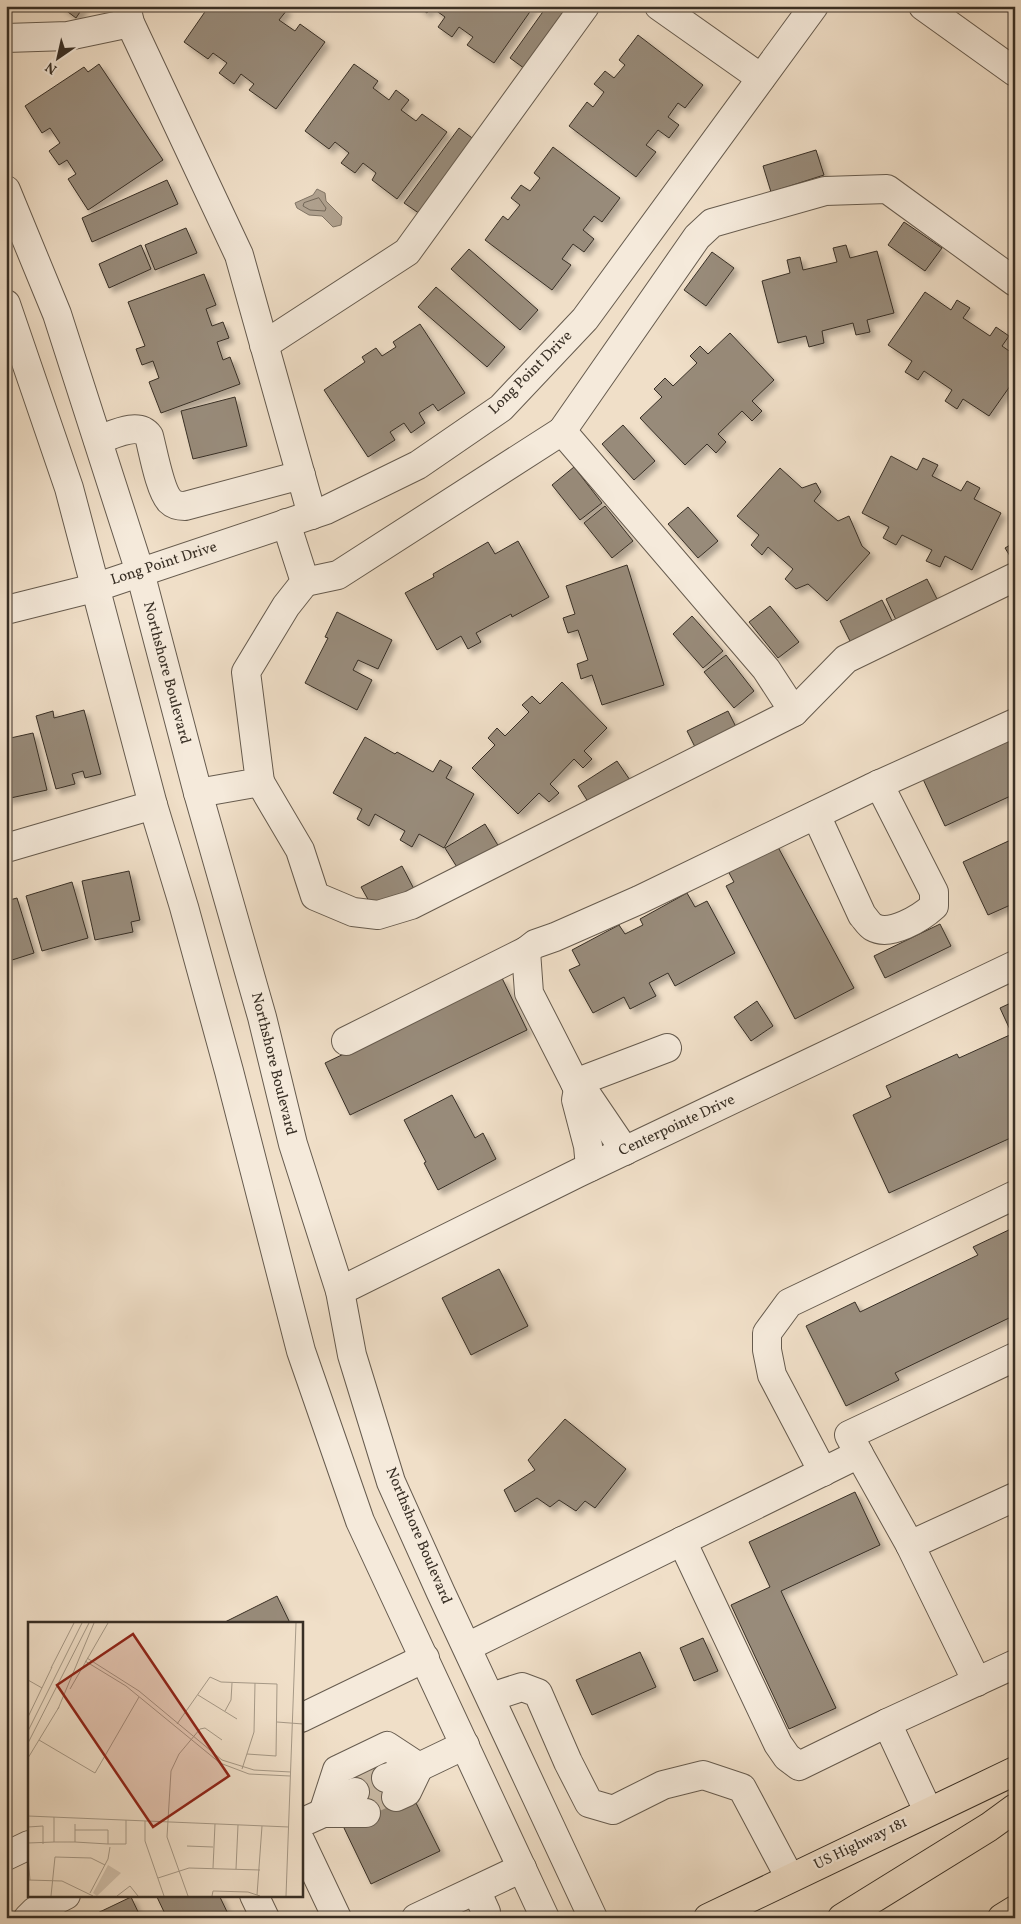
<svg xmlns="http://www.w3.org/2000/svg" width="1021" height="1924" font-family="Vollkorn,serif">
  <defs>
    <filter id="shadow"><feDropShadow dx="4.5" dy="4.5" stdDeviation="2.5" flood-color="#0004"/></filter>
  </defs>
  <rect width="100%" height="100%" fill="#f0dfc8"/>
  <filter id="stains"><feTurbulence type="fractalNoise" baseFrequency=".004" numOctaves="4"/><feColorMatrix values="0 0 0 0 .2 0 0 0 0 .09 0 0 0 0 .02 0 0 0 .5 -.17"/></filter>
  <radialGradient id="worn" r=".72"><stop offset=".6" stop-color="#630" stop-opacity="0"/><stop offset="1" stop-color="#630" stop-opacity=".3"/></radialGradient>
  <polygon fill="#b1a391" stroke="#817566" points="317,189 325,193 326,201 342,217 341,225 333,227 322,216 309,215 297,208 295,203 313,195"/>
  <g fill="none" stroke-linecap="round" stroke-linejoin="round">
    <polygon stroke="#74695b" stroke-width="1" points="319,198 326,208 325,211 310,210 303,206 304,203"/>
  </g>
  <g fill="#988b7a" stroke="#382f25" filter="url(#shadow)">
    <polygon points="60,6 84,6 76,18"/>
    <polygon points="209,6 260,6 266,11 269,6 282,6 287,10 279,20 295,31 300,24 325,42 276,109 249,90 254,84 241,74 234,84 219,73 227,63 213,53 208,59 184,42"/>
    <polygon points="417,6 534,6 494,63 467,45 473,37 459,27 452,37 438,27 445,17 431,7 427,13"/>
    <polygon points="547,6 581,6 532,74 510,58"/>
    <polygon points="638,35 703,85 685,108 678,103 668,117 679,125 669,138 658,130 646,145 656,152 636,177 569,126 587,102 593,107 604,92 594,84 605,71 614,78 625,65 619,60"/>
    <polygon points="99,64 163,160 88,210 68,179 76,174 67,160 59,165 49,151 60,143 50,128 42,133 25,106 84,67 88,72"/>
    <polygon points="354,64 378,81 373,88 389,100 396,90 409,100 401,110 416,121 422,114 447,132 397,199 372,180 376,173 363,163 355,173 341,163 349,153 335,142 329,149 305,131"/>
    <polygon points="459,128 480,144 426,218 404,203"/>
    <polygon points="553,147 620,198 602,222 594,216 583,230 594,239 584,252 573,244 562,259 571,265 552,290 485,240 503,216 508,220 520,205 511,198 521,185 530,191 540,178 534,173"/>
    <polygon points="816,150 824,175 771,192 763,166"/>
    <polygon points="167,180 178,204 92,242 82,218"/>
    <polygon points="904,222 942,248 925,271 888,245"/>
    <polygon points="186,228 197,253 155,270 145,245"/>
    <polygon points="141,245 151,269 109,288 99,264"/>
    <polygon points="846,245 850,258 877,251 894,313 867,320 870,332 856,335 853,323 822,331 824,343 809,347 806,336 778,343 762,281 790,273 787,260 800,257 803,270 837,262 833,248"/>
    <polygon points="469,249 538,310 520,330 451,269"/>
    <polygon points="712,252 734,268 706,306 684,290"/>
    <polygon points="204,274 216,305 206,309 212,326 223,322 229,338 217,342 223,360 230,357 240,384 161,413 149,382 159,378 153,361 142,365 136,349 145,346 128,302"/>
    <polygon points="436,287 505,347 487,367 418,307"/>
    <polygon points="925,292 951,310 957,300 970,308 963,318 990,336 996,327 1009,336 1002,346 1015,355 1015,379 989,416 963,399 957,409 945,401 952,390 924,371 918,380 905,372 912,361 888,345"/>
    <polygon points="420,324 465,393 438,411 433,404 419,413 425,423 411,433 404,423 390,432 395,440 368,457 324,390 365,362 362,357 376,348 382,356 396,347 393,342"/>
    <polygon points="730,333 774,380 752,401 762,411 752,421 742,411 718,434 726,442 716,453 707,444 685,465 640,418 662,397 654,389 665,378 673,386 697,363 690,356 700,346 708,354"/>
    <polygon points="235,397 247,446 193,459 181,411"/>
    <polygon points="623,425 655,461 634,480 602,444"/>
    <polygon points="891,456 917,470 923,458 938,465 932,476 961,491 967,481 980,488 974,499 1001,513 972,570 945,556 940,567 926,561 932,550 902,535 896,545 883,538 889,527 862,513"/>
    <polygon points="574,467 602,503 580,520 552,485"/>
    <polygon points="780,468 802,488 816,483 821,492 814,501 838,521 849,516 862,546 870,553 827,601 808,584 796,589 785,579 793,569 768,547 762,555 751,545 759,535 737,516"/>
    <polygon points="605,506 633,541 612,558 584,523"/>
    <polygon points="688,507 718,541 698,558 668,524"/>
    <polygon points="518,541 549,597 512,617 511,614 476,633 481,642 468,649 461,636 437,650 405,593 434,577 433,574 488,542 495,554"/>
    <polygon points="1015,542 1015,564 1005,548"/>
    <polygon points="627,565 664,685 602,705 592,675 581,679 577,664 588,660 578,630 568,633 563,618 575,614 566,586"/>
    <polygon points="927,579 939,603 898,624 886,599"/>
    <polygon points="882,600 894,625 853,647 840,621"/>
    <polygon points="770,606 799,642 778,658 749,622"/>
    <polygon points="337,612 392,640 378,669 358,660 353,670 372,680 357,710 305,683 328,638 325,637"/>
    <polygon points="692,616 723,651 703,668 673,634"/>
    <polygon points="726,655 754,691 734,708 704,672"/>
    <polygon points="562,682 607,728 584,751 592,759 583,768 574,759 550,784 559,793 549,802 539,793 518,814 472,768 495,745 488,738 497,728 505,736 529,712 522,705 532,696 540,704"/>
    <polygon points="84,710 101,774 85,778 83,771 72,774 75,784 56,789 36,716 53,711 54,718"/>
    <polygon points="728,711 740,735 699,755 687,731"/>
    <polygon points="33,733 47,790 6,799 6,739"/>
    <polygon points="1015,734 1015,794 945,826 922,777"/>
    <polygon points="365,737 395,754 397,752 433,772 440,760 452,767 446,778 474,794 444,848 419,834 412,847 400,840 405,831 375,814 369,826 357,819 362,809 333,793"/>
    <polygon points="617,761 632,783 592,808 578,786"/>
    <polygon points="485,824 499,847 460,872 445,848"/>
    <polygon points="772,836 854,988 795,1019 726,886 734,882 723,862"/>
    <polygon points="1015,838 1015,903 988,915 963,862"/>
    <polygon points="402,866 414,889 374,910 361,887"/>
    <polygon points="129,871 140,920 131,922 133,932 95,940 82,881"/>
    <polygon points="72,882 88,938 42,951 26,896"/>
    <polygon points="687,893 695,907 707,901 735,953 675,986 668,973 649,983 656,996 630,1009 624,997 593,1013 569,970 580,965 572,950 619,925 625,934 643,925 640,919"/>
    <polygon points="17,898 34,953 6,962 6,901"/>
    <polygon points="940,924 951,946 885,978 874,956"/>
    <polygon points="502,978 527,1030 350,1115 325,1063"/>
    <polygon points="757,1001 773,1026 751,1041 734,1017"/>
    <polygon points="1015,1001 1015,1136 889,1193 853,1115 891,1097 886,1086 957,1054 959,1058 1012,1034 1000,1008"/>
    <polygon points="452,1095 475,1138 483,1133 496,1159 438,1190 424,1163 426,1162 404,1120"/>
    <polygon points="1015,1227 1015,1325 1013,1326 1009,1318 895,1373 899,1380 846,1406 806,1326 855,1302 860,1312 978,1255 973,1247"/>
    <polygon points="499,1269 528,1326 471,1355 442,1298"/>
    <polygon points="565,1419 626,1469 595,1508 585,1501 576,1511 559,1500 550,1507 537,1498 515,1512 504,1490 535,1470 528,1460"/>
    <polygon points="855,1492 880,1545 781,1591 836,1708 789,1729 731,1605 770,1587 749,1542"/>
    <polygon points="277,1596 290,1623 223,1623"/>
    <polygon points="703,1638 718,1671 694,1681 680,1648"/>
    <polygon points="640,1652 656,1687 592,1715 576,1680"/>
    <polygon points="375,1756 398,1802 412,1795 440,1851 371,1884 344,1828 367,1816 345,1771"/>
    <polygon points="156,1895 219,1895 230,1918 167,1918"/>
    <polygon points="131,1897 141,1918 87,1918"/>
  </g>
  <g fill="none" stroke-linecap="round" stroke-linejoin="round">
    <g stroke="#cbbca7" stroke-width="28" stroke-dasharray="28 14" stroke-linecap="butt">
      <polyline points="351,1784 382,1770"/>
      <polyline points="361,1804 392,1790"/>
    </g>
    <defs>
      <g id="minor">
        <polyline points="126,6 130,23 239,255 312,515"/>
        <polyline points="659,6 761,78"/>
        <polyline points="923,6 1015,72"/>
        <polyline points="6,38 68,36 130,23"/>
        <polyline points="6,190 57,314 140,572 198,793 262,1017 293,1144 340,1291 352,1355 391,1482 441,1593 593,1918"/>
        <polyline points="6,304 69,488 153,805 184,907 229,1071 301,1351 360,1521 545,1918"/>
        <polyline points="264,345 407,252 585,6"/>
        <polyline points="562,431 697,237 712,223 825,191 887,189 1015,282"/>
        <path d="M98,440C113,435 138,421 149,436C153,451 160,491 170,501C174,505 179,506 185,506L301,475"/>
        <polyline points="6,610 94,588 326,510 418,465 501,408 585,319 814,6"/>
        <polyline points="794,712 846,659 1015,577"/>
        <polyline points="260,782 300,850 315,896 353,912 378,915 411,905 794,712 766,669 562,431 338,575 305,582"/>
        <polyline points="198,793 260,782 246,672 286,606 305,582 286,523"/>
        <path d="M816,815L862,915C865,918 869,925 873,927C890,937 921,918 934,906V892L879,784"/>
        <polyline points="6,848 153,805"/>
        <polyline points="346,1041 526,951"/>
        <polyline points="575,1083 667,1048"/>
        <polyline points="578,1089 576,1100 588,1146 590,1167"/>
        <polyline points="625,1151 587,1095 578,1089 529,993 526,951 535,944 555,937 639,900 871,788 1015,723"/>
        <polyline points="340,1291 578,1173 1015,965"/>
        <polyline points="859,1454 849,1435 1015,1357"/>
        <polyline points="823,1472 772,1375 767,1350 767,1333 789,1303 1015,1195"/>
        <polyline points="682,1541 778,1744 787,1757 799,1766 887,1723"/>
        <polyline points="467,1647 859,1454 910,1545"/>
        <polyline points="977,1682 910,1545 1015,1497"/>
        <polyline points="491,1697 522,1687 538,1693 568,1762 589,1803 613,1810 663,1785 703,1775 742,1788 790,1878"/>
        <polyline points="301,1718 425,1658"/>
        <polyline points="386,1778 419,1767 465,1745"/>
        <polyline points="396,1797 407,1792 419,1767"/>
        <polyline points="928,1811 887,1723 1015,1664"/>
        <polyline points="323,1813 337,1770 387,1746 419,1767"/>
        <polyline points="323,1813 366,1813"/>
        <polyline points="301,1823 323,1813 355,1792"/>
        <polyline points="301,1842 337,1918"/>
        <polyline points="6,1856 29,1845"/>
        <polyline points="476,1890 486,1912 486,1918"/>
        <polyline points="254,1895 265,1918"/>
        <polyline points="28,1918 35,1911 66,1895"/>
        <polyline points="416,1918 522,1868"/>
      </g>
      <polyline id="major" points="708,1918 1015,1771"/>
      <g id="highway">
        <polyline points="842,1918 989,1827 1015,1808"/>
        <polyline points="1002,1918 1015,1910"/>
      </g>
    </defs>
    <use href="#minor" stroke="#665b4e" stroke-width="30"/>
    <use href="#major" stroke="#382f25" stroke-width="30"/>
    <use href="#highway" stroke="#382f25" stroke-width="30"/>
    <use href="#minor" stroke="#f5eadb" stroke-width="28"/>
    <use href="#major" stroke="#f0dfc8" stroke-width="28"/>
    <use href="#highway" stroke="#f0dfc8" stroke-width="28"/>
  </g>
  <g text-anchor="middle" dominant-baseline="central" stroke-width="4.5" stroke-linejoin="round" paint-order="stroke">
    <g font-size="15" fill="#382f25" stroke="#f5eadb">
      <text transform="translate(531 373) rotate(-45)">Long Point Drive</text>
      <text transform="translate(164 564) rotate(-18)">Long Point Drive</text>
      <text transform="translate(166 673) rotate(75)">Northshore Boulevard</text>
      <text transform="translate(273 1064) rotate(76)">Northshore Boulevard</text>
      <text transform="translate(677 1126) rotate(-25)">Centerpointe Drive</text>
      <text transform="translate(418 1536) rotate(67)">Northshore Boulevard</text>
      <text transform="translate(861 1844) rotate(-26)">US Highway 181</text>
    </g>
  </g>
  <g transform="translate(28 1622)">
    <rect width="275" height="275" fill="#f0dfc8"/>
    <path d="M80,243L93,251L69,274L65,271Z" fill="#d1c1ac"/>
    <path fill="none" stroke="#a69987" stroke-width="1" d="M59,36L111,69L194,138L226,148L263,150M57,39L98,64L192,141L221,152L262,154M23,46L46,1M0,58L14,66M42,67L80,1M170,73L209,97M30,87L66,1M197,89L203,78L204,61M0,95L24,45M249,100L275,102M149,102L182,55L193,60L249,62L248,134L219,132M0,109L54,1M11,118L67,151L111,75M0,121L61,1M0,136L31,85M214,147L226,110L227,61M0,194L261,205M26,195V220H47V202M117,199V219L136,274M0,205L15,204V222M47,208H80V222H98V198M47,220L80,222M0,221L26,220M159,224L185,225M0,235L2,258M185,246L187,202M208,247L210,203M130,256L161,246L232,248M0,258L34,259L65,274M62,271L80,237L82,225M229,273L234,204M23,274L27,235L63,236L77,243M89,274L102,264L110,274M160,274L139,215L143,149L151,132L172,107L177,106L194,118M184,274L185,269L220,270L232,274M258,274L268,1"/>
    <path fill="#8f2418" fill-opacity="0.15" stroke="#8f2418" stroke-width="2.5" d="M105,12L201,154L125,205L29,63Z"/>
    <rect width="275" height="275" fill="none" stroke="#382f25" stroke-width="2.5"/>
  </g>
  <rect width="1021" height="1924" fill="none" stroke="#f0dfc8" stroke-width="25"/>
  <rect x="8" y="8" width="1006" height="1909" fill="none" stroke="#382f25" stroke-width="2.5"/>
  <rect x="12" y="12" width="996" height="1899" fill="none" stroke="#382f25"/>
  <g transform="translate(58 58) rotate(214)" stroke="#f5eadb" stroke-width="4" paint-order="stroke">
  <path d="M0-4L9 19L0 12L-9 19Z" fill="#382f25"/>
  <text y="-8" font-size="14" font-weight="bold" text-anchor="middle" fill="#382f25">N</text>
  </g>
  <rect width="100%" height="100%" filter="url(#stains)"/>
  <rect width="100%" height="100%" fill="url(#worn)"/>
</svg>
